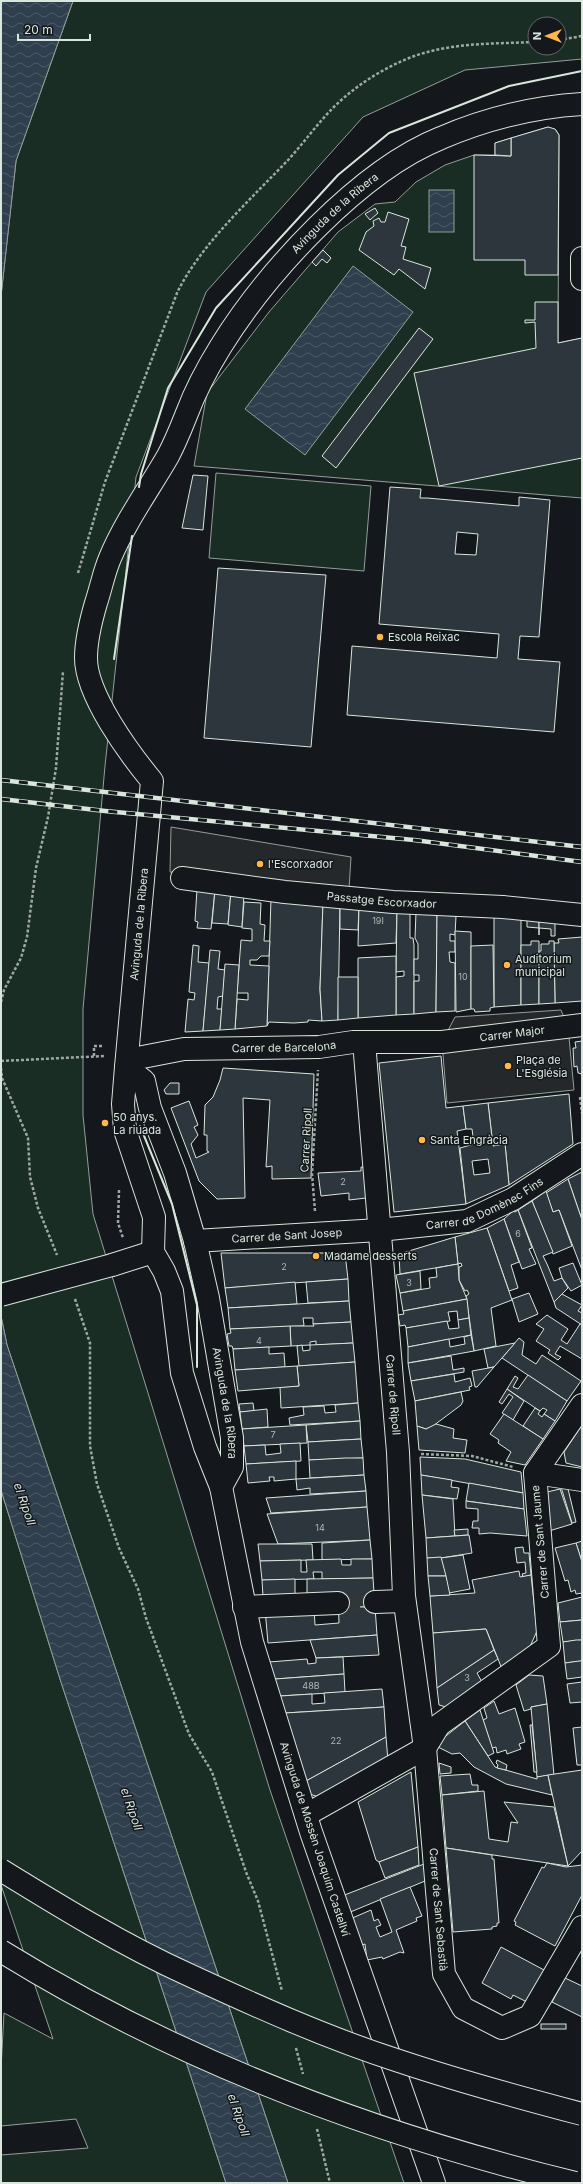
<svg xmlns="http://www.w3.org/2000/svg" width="583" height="2184" font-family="Inter,sans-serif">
  <defs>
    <pattern id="water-waves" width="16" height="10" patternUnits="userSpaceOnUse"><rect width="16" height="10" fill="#2f3f4d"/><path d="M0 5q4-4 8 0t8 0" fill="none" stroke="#4c5b66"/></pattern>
  </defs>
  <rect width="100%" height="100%" fill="#14181c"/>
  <g fill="#1a2d24" stroke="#939e99" fill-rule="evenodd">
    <path d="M73,1H582V59L465,70L363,117L206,292L136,477L105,766L83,1009V1115L93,1214L270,1790L404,2183H288L7,1345L1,1316V296L16,161ZM535,24H559V48H535Z"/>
    <polygon points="548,127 556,130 559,135 558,343 582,338 582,498 194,466 207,393 269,312 338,232 375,204 395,202 416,182 445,165 474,155 495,155 495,143"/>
    <polygon points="216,473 371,486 364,571 209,558"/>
    <polygon points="1,1490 60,1679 226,2183 1,2183 1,2155 88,2148 76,2119 1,2126 1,2069 4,2013 53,2039 1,1885"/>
  </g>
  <g fill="#24282b" stroke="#939e99">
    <polygon points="171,827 351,857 349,889 170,872"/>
    <polygon points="561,1010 568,1027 574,1090 447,1103 442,1042 455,1017"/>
  </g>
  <g fill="url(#water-waves)" stroke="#939e99">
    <polygon points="1,1 73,1 16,161 1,296"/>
    <rect x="429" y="190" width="25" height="42"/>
    <polygon points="353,266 413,312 305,455 245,409"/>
    <polygon points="1,1316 7,1345 288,2183 226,2183 60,1679 1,1490"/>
  </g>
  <g fill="#2c363c" stroke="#d8e6dc" fill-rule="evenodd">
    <polygon points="548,127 555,129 559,135 558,275 525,275 525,260 474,260 474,155 511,156 511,138"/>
    <polygon points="511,138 511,156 495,155 495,143"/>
    <polygon points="375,208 378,213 370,220 365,214"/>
    <polygon points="388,212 409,219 401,246 406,247 403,259 431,268 425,289 399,269 394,275 359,250 366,232 374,226 373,221 379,218 381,222 385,222"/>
    <polygon points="323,250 331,258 327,263 322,259 316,266 312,262"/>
    <polygon points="535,302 558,302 558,343 582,338 582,458 439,486 414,373 536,348 535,322 525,323 525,320 535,320"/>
    <polygon points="419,328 433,339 336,468 322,456"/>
    <polygon points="193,475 208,476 203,530 182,528"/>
    <path d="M390,487L421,489L420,498H427L519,506V497L550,500L539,637L520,636L518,659L560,662L554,732L347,715L352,646L497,658L499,634L379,624ZM457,532L478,534L476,555L455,554Z"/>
    <polygon points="218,568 326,575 311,747 204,738"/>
    <polygon points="197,889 215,890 211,929 197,928 198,922 195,921"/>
    <polygon points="215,890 231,891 228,924 212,923"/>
    <polygon points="231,891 244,893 242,927 228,925"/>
    <polygon points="271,898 323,902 320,989 322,1021 308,1020 308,1022 294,1023 269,1022 267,1026"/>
    <polygon points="244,902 261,903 260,924 265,925 264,941 270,941 269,956 261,956 257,960 250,960 250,965 269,966 267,1026 235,1029 237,999 248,1000 248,993 237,993 241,940 252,941 252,929 242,928"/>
    <polygon points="323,902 340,903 338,1020 322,1021 320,989"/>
    <polygon points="340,903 359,906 358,930 340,929"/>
    <polygon points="359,906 397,910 396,943 358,946"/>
    <polygon points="397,910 410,912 410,938 413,938 414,945 414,1014 396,1015 396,977 404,976 404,971 396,972"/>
    <polygon points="416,912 437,915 436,1012 414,1014 414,981 419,981 419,975 414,975 414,959 418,959 418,944 415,938"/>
    <polygon points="437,915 456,916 455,935 450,934 450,941 455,941 455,952 449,952 450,962 455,963 455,1011 436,1012"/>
    <polygon points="494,915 521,918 521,1005 494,1007"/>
    <polygon points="527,919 539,921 539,935 539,928 527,927"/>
    <polygon points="539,921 555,923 555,936 551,936 551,929 539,928"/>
    <polygon points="455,931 471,932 471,1009 456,1012"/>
    <polygon points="582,937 582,1001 555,1003 554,943 559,943 558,939"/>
    <polygon points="531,941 539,941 539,1004 521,1005 521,945 531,945"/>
    <polygon points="549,941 554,941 555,1003 539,1004 539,951 541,951 541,944 549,944"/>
    <polygon points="193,945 199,946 198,962 209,963 209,968 203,1031 185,1032 188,999 194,1000 195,993 189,992"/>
    <polygon points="493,945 494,1007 490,1008 490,1011 475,1012 474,1009 471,1009 471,946"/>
    <polygon points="210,950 220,951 218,969 225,970 223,996 218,997 217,1009 222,1009 220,1030 203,1031"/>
    <polygon points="396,956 396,1015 358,1018 358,958"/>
    <polygon points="225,964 239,965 235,1029 220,1030"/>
    <polygon points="338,977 358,977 358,1018 338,1020"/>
    <polygon points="582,1041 582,1074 578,1073 577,1066 574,1067 573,1048 576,1048 575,1042"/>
    <polygon points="441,1056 446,1108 463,1106 466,1129 457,1131 466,1204 394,1212 379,1063"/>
    <polygon points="223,1068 314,1074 311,1178 272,1179 272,1166 266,1167 270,1100 243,1098 245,1198 217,1199 199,1181 171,1108 189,1101 198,1125 194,1127 198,1135 191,1144 196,1158 209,1152 207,1151 207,1135 204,1135 205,1105 213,1097 220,1080"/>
    <polygon points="170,1083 179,1083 179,1094 166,1094 164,1090"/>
    <polygon points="569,1094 573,1144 509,1185 505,1144 493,1146 488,1103"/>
    <path d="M488,1103L493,1146L505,1144L509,1185L466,1204L460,1148L474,1144L472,1129H466L463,1106ZM488,1159L490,1173L474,1175L472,1161Z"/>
    <polygon points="361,1167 365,1167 366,1198 349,1200 349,1193 321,1196 318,1173 361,1171"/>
    <polygon points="582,1172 582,1220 568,1179"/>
    <polygon points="568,1179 582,1220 582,1270 559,1210 553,1212 546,1193"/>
    <polygon points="546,1191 553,1212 559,1210 572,1246 553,1254 532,1201"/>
    <polygon points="532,1201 553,1252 543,1256 547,1264 554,1281 562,1278 568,1288 554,1302 518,1210"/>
    <polygon points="518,1210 532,1248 529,1249 536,1264 522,1269 504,1219 513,1211 515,1212"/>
    <polygon points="504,1219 519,1262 511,1265 518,1288 509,1291 487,1228"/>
    <polygon points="487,1228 512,1300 491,1308 496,1346 474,1351 466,1296 469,1294 467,1290 465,1291 459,1280 459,1267 462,1266 461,1263 458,1264 455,1237"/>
    <polygon points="455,1237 458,1264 400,1274 399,1254"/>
    <polygon points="221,1253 345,1253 348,1279 225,1288"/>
    <polygon points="573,1263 582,1285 571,1291 562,1278 559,1268"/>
    <polygon points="458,1264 459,1280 467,1299 403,1311 400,1293 430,1288 429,1278 437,1277 436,1268"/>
    <polygon points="420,1271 421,1289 400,1293 396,1275"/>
    <polygon points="348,1279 349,1301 308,1303 306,1282"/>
    <polygon points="295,1282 297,1304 228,1308 225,1288"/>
    <polygon points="529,1293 538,1314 519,1322 512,1299"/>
    <polygon points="562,1294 582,1305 578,1311 582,1313 582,1325 556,1308 554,1302"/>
    <polygon points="467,1299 469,1318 458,1320 457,1311 448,1312 450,1321 406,1328 405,1325 400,1326 398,1315 404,1314 403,1311"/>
    <polygon points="349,1301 351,1322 313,1324 313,1318 303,1318 304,1325 302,1326 230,1329 228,1308"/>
    <polygon points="547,1315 568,1329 561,1340 567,1344 580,1324 582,1325 582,1359 560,1346 555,1354 561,1357 558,1360 548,1353 550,1350 536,1341 544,1329 536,1324"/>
    <polygon points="469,1318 471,1335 408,1347 406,1328 447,1321 449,1329 459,1328 458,1320"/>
    <polygon points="351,1322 353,1343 316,1345 316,1341 310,1342 310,1345 291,1346 290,1326 314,1326 313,1324"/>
    <polygon points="290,1326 291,1346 233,1349 232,1346 229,1346 227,1334 231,1333 230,1329"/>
    <polygon points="471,1335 474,1351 408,1363 408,1347 449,1339 450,1347 465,1344 464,1337"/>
    <polygon points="519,1338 524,1342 522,1355 536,1364 542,1355 581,1381 567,1401 502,1358"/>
    <polygon points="353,1343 355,1362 299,1366 297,1346 302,1345 303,1351 310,1350 310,1345"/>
    <polygon points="515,1343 494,1367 488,1368 484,1349"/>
    <polygon points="269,1347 269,1354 284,1353 285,1367 235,1370 233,1349"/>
    <polygon points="451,1356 453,1370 464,1368 464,1372 411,1381 408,1363"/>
    <polygon points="355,1362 358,1403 281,1408 280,1387 299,1386 297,1366"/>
    <polygon points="297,1366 299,1386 238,1391 235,1370"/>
    <polygon points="494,1367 477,1387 475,1387 472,1371"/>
    <polygon points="454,1374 455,1382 470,1378 472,1386 469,1387 470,1390 415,1401 411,1381"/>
    <polygon points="528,1375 567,1401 555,1421 544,1414 547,1410 543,1408 540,1411 507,1389 515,1376 518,1378 513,1387 518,1389"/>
    <polygon points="507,1389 524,1401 513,1420 502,1413 513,1397 509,1394 502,1404 499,1402"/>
    <polygon points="461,1392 463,1401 461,1405 433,1426 426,1429 417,1426 415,1401"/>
    <polygon points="253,1403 254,1411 240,1412 239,1404"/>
    <polygon points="358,1403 360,1421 290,1425 289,1418 304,1415 303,1407 324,1406 325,1413 336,1412 335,1405"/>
    <polygon points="535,1408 540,1411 538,1414 542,1417 544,1414 555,1421 543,1439 523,1426"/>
    <polygon points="267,1409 268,1427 242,1429 240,1412"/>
    <polygon points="504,1414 543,1439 525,1465 506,1461 511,1452 498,1443 499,1440 490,1434"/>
    <polygon points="360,1421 361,1439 308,1442 306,1425"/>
    <polygon points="436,1424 454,1429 453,1438 467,1440 465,1453 419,1450 417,1426 426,1429"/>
    <polygon points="306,1425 307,1443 244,1446 242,1429"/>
    <polygon points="582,1425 582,1467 566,1463 564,1452"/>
    <polygon points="361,1439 363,1458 309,1460 308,1442"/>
    <polygon points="300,1443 301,1461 246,1464 244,1446 265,1445 266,1455 281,1453 280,1444"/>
    <polygon points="420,1457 465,1459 521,1472 523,1493 421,1475"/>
    <polygon points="345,1458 363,1458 364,1475 310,1478 309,1460"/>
    <polygon points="296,1461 296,1479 274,1481 274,1477 269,1477 270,1481 248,1483 246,1464"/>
    <polygon points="364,1475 366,1491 310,1494 310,1488 297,1490 296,1479"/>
    <polygon points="421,1475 452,1480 451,1487 459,1488 457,1499 422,1495"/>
    <polygon points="469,1483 523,1493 524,1509 466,1501"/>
    <polygon points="561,1487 568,1489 576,1522 572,1523"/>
    <polygon points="560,1489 572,1524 549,1531 547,1492"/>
    <polygon points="366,1491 367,1507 271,1513 266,1498"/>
    <polygon points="422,1495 453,1499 455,1536 426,1538"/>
    <polygon points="466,1501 524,1509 527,1536 490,1533 479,1534 479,1528 472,1528 473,1521 478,1521 478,1509 466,1508"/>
    <polygon points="367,1507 370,1540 278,1544 267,1514"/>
    <polygon points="468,1529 468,1535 455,1536 454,1530"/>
    <polygon points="469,1535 472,1553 441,1558 427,1558 426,1538"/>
    <polygon points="370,1540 372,1559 322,1560 322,1543"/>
    <polygon points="582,1541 582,1562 576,1543"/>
    <polygon points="576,1543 582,1562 582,1593 576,1594 575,1590 571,1592 568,1580 565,1581 555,1548"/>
    <polygon points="258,1544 312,1544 313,1560 260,1561"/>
    <polygon points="523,1547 524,1553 529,1553 531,1575 523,1577 522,1574 526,1573 525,1562 517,1563 515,1548"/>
    <polygon points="463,1555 470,1589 449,1593 441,1558"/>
    <polygon points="441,1557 446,1576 428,1576 427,1558"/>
    <polygon points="341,1559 342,1565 351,1565 351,1559 372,1559 373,1578 322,1579 322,1572 313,1572 314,1579 262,1580 260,1561 301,1560 301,1572 307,1572 306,1560"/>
    <polygon points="519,1571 520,1577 531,1575 537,1631 528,1651 502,1669 486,1629 433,1633 430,1596 475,1593 472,1580"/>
    <polygon points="428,1576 446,1576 450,1595 430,1596"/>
    <polygon points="373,1578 375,1607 357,1607 356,1594 307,1596 307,1579"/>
    <polygon points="295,1579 295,1596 263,1597 262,1580"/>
    <polygon points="356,1594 357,1607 375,1607 377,1635 268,1643 265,1609 314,1608 315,1625 339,1623 338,1595"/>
    <polygon points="582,1597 582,1620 560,1622 558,1603"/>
    <polygon points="582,1620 582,1640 563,1642 560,1622"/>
    <polygon points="486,1629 494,1650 437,1688 433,1633"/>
    <polygon points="377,1635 379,1655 316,1658 310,1640"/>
    <polygon points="576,1640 582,1640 582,1661 565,1663 563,1642"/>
    <polygon points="494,1650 498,1659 477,1673 482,1682 446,1707 439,1705 437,1688"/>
    <polygon points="343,1657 344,1674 275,1679 269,1662 307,1659 308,1664 316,1663 316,1658"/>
    <polygon points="579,1661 582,1661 582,1677 567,1679 565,1663"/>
    <polygon points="344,1674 345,1692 280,1696 275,1679"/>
    <polygon points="529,1675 543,1676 547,1704 531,1707 531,1709 524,1711 516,1685"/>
    <polygon points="582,1682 582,1702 570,1703 567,1684"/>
    <polygon points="382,1689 384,1707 285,1713 280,1696 312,1694 312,1704 325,1703 324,1693"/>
    <polygon points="494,1701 499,1714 515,1708 525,1742 519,1744 521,1749 507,1754 506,1750 497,1753 496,1747 492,1748 483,1720 487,1718 484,1708"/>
    <polygon points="547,1704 554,1775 537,1777 531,1707"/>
    <polygon points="384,1707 386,1737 306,1781 285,1713"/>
    <polygon points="480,1710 494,1753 488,1756 465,1721"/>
    <polygon points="465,1721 495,1767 537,1779 537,1777 548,1775 552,1795 506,1784 474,1767 460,1753 452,1754 438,1747 442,1739"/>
    <polygon points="530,1725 532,1725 537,1772 534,1772"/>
    <polygon points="582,1727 582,1765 577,1765 573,1728"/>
    <polygon points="386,1737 388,1761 321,1798 310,1794 306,1781"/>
    <polygon points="497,1760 507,1765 506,1770 497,1768 498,1765 496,1763"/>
    <polygon points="439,1763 451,1767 451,1773 440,1774"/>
    <polygon points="582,1770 582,1851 568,1866 548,1775"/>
    <polygon points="411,1772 418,1847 379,1862 376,1860 358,1802"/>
    <polygon points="470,1774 472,1785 478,1785 478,1791 442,1795 440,1776"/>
    <polygon points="484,1791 489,1839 508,1842 511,1822 518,1823 504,1802 554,1807 568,1866 446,1848 442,1795"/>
    <polygon points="418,1847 419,1865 385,1878 379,1862"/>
    <polygon points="446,1848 492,1855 492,1859 494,1859 499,1923 497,1923 497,1926 492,1927 492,1929 453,1932"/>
    <polygon points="547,1863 566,1867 582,1865 582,1895 555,1946 515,1925 516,1922 514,1921 542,1867 544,1868"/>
    <polygon points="424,1864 425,1881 348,1913 342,1896"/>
    <polygon points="410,1887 422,1916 416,1918 417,1921 396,1930 404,1953 400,1952 383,1959 382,1957 367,1960 365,1944 359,1946 350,1919 371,1910 374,1921 378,1919 381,1925 376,1927 380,1937 392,1932 380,1899"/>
    <polygon points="501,1947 544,1970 527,2002 513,1995 511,1999 482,1983"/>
    <polygon points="565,1978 582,1986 582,2017 552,2002"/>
    <rect x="541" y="2024" width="25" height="5"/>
  </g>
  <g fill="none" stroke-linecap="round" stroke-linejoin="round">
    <polyline stroke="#313739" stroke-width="22" stroke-dasharray="22 11" stroke-linecap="butt" points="338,1603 375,1602"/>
    <defs>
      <g id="minor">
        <polyline points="582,258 582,279"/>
        <path id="s1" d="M182,878L285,892L393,902L503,907L582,915"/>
        <path id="s2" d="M364,1042L398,1452L404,1596L425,1748L444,1974L463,2008L502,2028L530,2016L582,1927"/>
        <path id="s3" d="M127,1060L184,1049L319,1047L353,1042H442L582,1025"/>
        <path id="s4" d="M126,1067L144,1081L150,1108L175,1173L195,1241L208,1298L232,1438V1467L221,1487"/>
        <path id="s5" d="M195,1241L379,1230L467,1221L513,1199L582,1154"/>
        <polyline points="112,1265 153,1252"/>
        <polyline points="535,1473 582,1480"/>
        <polyline points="375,1602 404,1601"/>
        <polyline points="244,1607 338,1603"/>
        <polyline points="306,1815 425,1748 439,1725 549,1646 535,1473 582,1405"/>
        <path id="s6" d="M434,2183L311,1832L252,1642L221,1487L205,1447L182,1373L172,1291L164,1271L153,1252L154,1217L125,1130L123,1104L126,1067L152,781C129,753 86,695 86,658C86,640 91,620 96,603C101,588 104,572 110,558C125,522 149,489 168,456C176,441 181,428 187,413C196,389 208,367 221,346C267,272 359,171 441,138C485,119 534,107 582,104"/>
      </g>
    </defs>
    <use href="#minor" stroke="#d8e6dc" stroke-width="24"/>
    <g stroke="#9da8a2" stroke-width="2.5" stroke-dasharray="3 2" stroke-linecap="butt">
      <polyline points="559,40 582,36"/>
      <path d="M78,573L105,482L177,293C200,245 252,198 289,159C308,138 324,114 346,96C362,82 382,70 402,61C444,42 490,44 535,42"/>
      <polyline points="1,1002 4,990 21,958 27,937 36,868 48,817 56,768 63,671"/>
      <polyline points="94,1056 94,1046 102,1046"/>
      <polyline points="1,1061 104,1056"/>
      <polyline points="1,1068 2,1078 28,1138 30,1177 38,1208 57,1255"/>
      <polyline points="580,1097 582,1113"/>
      <polyline points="119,1190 118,1223 123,1238"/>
      <polyline points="315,1211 312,1174 318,1070"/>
      <polyline points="75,1299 90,1343 90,1446 97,1484 119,1548 138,1589 146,1618 189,1734 212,1772 246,1872 258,1901 282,1991"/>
      <polyline points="421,1454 472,1456 513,1467"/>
      <polyline points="296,2048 303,2074"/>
      <polyline points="317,2129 330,2183"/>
    </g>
    <use href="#minor" stroke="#14181c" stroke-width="22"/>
    <defs>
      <g id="rail">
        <polyline points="1,780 582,847"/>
        <polyline points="1,799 105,811 414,840 582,862"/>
      </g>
    </defs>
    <use href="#rail" stroke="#d8e6dc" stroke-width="4.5"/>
    <use href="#rail" stroke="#14181c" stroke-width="3" stroke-dasharray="9" stroke-linecap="butt"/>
    <defs>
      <polyline id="minor-bridge" points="1,1295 112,1265"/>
      <g id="highway-bridge">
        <path d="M1,1870C61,1907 123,1945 187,1974C256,2006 327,2038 399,2061C459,2081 521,2098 582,2114"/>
        <path d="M1,1951C177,2060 374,2134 575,2183"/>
      </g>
    </defs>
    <use href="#minor-bridge" stroke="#d8e6dc" stroke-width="24" stroke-linecap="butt"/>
    <use href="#highway-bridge" stroke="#d8e6dc" stroke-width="24" stroke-linecap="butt"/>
    <use href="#minor-bridge" stroke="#14181c" stroke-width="22"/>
    <use href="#highway-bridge" stroke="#14181c" stroke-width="22"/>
    <g stroke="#d8e6dc" stroke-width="2">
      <polyline points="139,487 141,474 168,388 216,308 338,175 389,133 509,86 582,71"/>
      <polyline points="114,659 132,536"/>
      <polyline points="140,1126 172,1204 197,1305 197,1367"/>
    </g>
  </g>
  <g fill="#ffb74d" stroke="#14181c" stroke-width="1.5">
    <circle cx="380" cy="637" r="4"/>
    <circle cx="260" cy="864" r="4"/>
    <circle cx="507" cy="965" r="4"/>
    <circle cx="508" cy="1066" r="4"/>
    <circle cx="105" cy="1123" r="4"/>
    <circle cx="422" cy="1140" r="4"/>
    <circle cx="316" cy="1256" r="4"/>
  </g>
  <g text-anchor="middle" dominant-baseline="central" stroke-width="3" stroke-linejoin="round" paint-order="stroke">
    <g font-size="9" fill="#adbab4">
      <text x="378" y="920">19I</text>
      <text x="463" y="976">10</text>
      <text x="343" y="1181">2</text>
      <text x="518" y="1233">6</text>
      <text x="284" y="1266">2</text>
      <text x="409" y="1282">3</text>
      <text x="259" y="1340">4</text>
      <text x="273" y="1434">7</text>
      <text x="320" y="1527">14</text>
      <text x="467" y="1677">3</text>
      <text x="311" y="1685">48B</text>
      <text x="336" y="1740">22</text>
    </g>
    <g font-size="11" fill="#d8e6dc" stroke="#14181c">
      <text stroke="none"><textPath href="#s6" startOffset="2113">Avinguda de la Ribera</textPath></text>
      <text stroke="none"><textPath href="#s1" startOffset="201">Passatge Escorxador</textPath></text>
      <text stroke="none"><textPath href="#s6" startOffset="1309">Avinguda de la Ribera</textPath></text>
      <text stroke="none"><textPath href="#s3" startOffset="387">Carrer Major</textPath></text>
      <text stroke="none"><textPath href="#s3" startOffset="158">Carrer de Barcelona</textPath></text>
      <text transform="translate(306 1140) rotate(-87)">Carrer Ripoll</text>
      <text stroke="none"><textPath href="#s5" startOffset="295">Carrer de Domènec Fins</textPath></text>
      <text stroke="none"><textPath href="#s5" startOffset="92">Carrer de Sant Josep</textPath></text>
      <text stroke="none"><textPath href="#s2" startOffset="354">Carrer de Ripoll</textPath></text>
      <text stroke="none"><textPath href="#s4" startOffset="356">Avinguda de la Ribera</textPath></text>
      <text transform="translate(540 1542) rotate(-95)">Carrer de Sant Jaume</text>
      <text transform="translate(315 1839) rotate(72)">Avinguda de Mossèn Joaquim Castellví</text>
      <text stroke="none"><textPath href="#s2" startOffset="871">Carrer de Sant Sebastià</textPath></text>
    </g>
    <g font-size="11" fill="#d8e6dc" stroke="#14181c" text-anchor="start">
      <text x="388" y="637">Escola Reixac</text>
      <text x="268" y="864">l'Escorxador</text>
      <text x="515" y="959">Auditorium<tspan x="515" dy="13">municipal</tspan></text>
      <text x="516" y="1060">Plaça de<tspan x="516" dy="13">L'Església</tspan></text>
      <text x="113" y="1117">50 anys.<tspan x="113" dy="13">La riuada</tspan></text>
      <text x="430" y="1140">Santa Engràcia</text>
      <text x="324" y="1256">Madame desserts</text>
    </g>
    <g font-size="12" font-style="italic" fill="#d8e6dc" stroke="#14181c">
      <text transform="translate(25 1504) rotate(71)">el Ripoll</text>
      <text transform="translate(132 1809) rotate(71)">el Ripoll</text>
      <text transform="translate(239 2115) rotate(71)">el Ripoll</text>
    </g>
  </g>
  <rect width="583" height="2184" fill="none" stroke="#d8e6dc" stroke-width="4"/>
  <g transform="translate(547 36) rotate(270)"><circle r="19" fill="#14181c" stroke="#626a69"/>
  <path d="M0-3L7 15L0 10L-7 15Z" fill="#ffb74d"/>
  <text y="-6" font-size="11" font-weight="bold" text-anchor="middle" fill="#d8e6dc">N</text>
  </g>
  <path d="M18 34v6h72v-6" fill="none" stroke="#d8e6dc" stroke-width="2"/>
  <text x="24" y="34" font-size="12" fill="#d8e6dc" stroke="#14181c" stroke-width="3" paint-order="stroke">20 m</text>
</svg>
